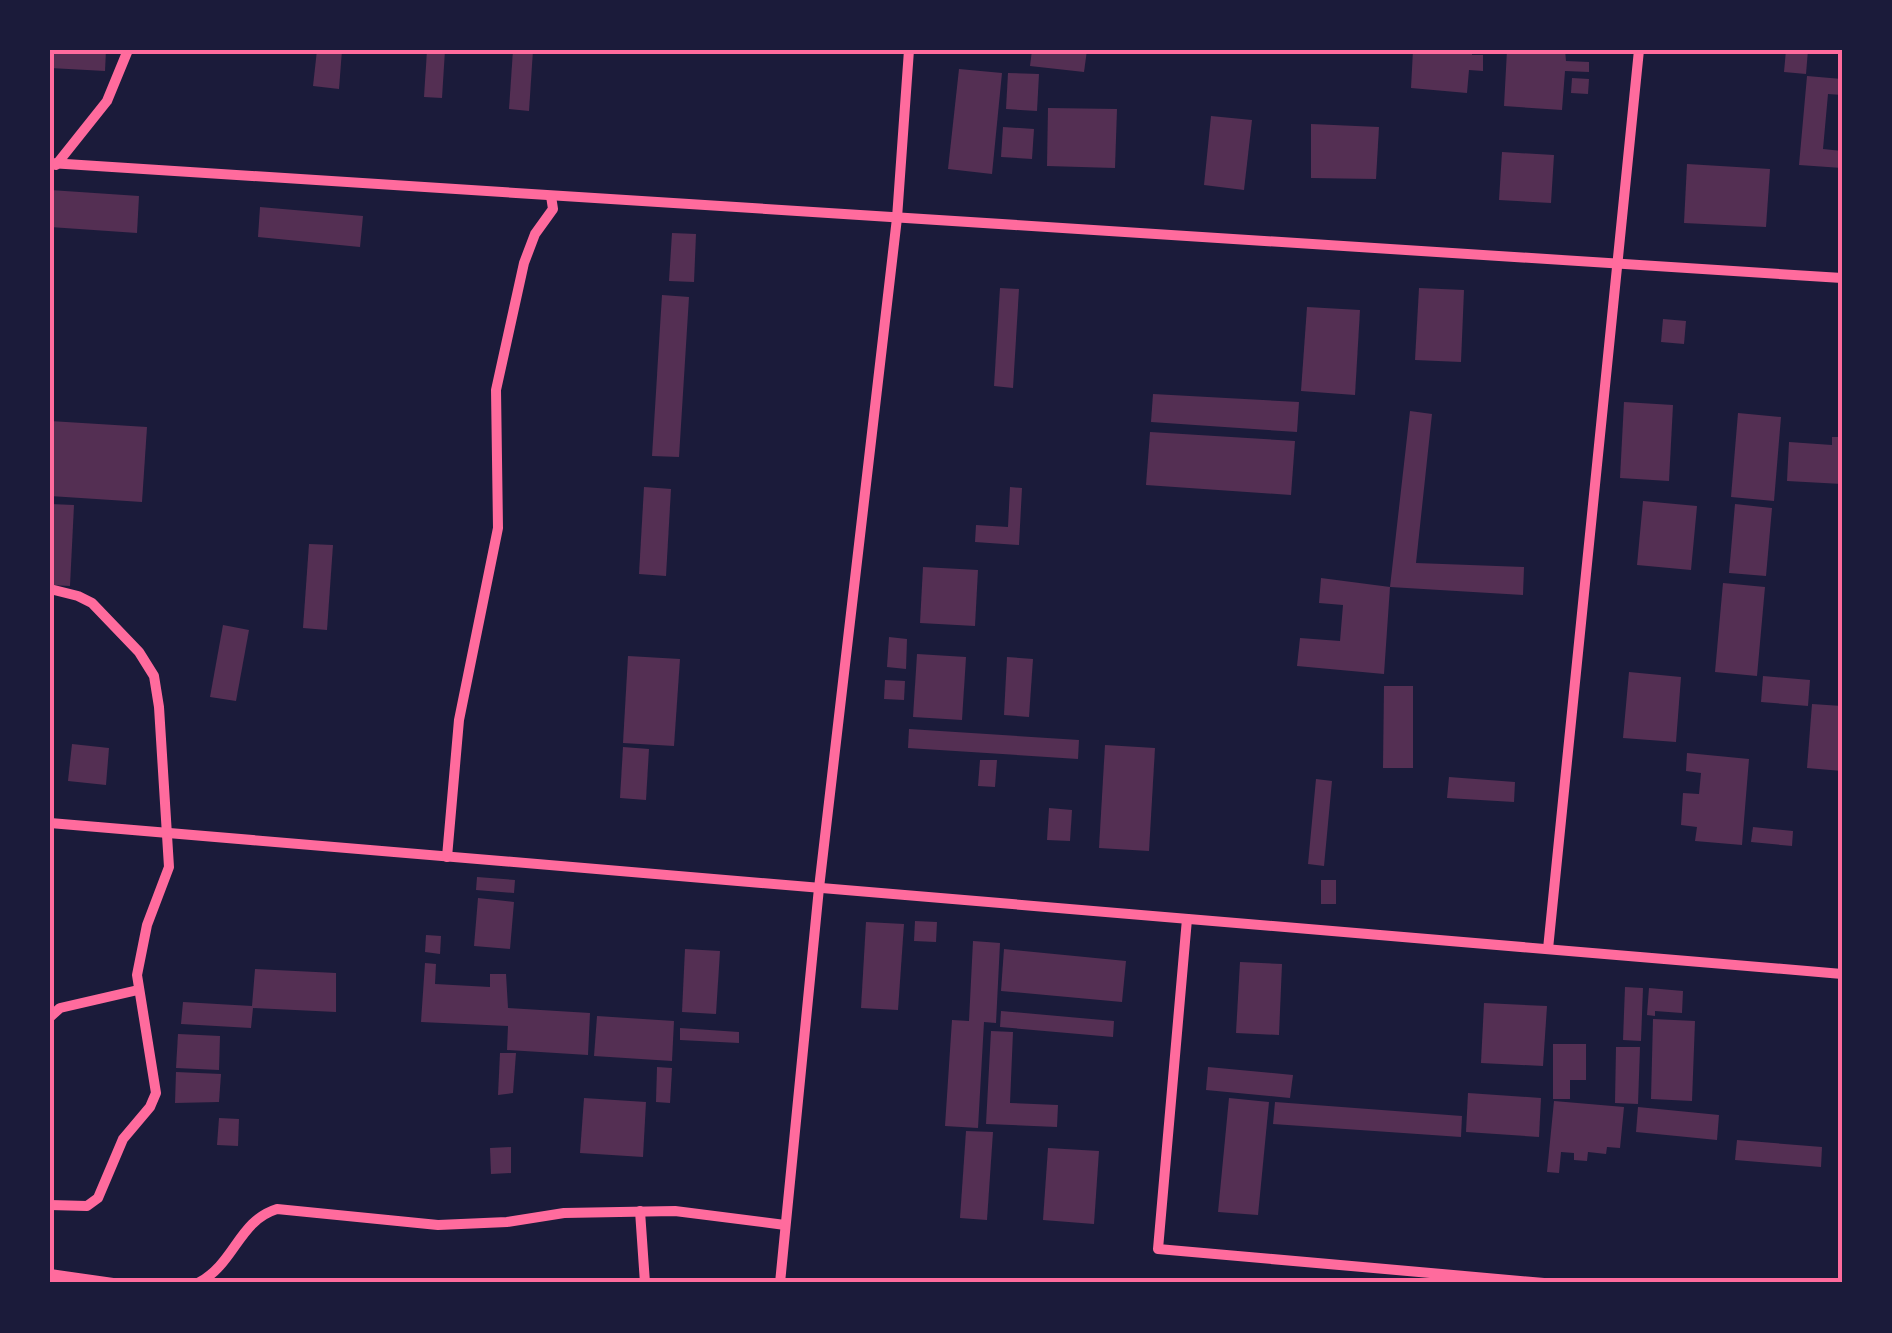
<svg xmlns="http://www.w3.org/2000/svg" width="1892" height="1333" font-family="'Roboto Condensed',sans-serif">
  <rect width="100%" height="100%" fill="#1b1b3a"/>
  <g fill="#542f53">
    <polygon points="50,50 106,50 105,71 50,68"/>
    <polygon points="317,50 342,50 339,89 313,86"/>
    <polygon points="427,50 445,50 442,98 424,97"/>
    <polygon points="513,50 533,50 529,111 509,109"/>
    <polygon points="1032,50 1087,50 1084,72 1030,66"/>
    <polygon points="1413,50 1472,50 1472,55 1483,55 1483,71 1469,70 1467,93 1411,88"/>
    <polygon points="1507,50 1565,50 1566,61 1589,62 1589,72 1565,71 1562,110 1504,106"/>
    <polygon points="1786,50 1808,50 1806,74 1784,72"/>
    <polygon points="959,69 1002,73 992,174 948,169"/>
    <polygon points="1008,73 1039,74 1037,111 1006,109"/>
    <polygon points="1807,76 1842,79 1842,95 1828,94 1823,149 1842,151 1842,168 1799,165"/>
    <polygon points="1572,78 1589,79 1588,94 1571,93"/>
    <polygon points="1048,108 1117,109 1115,168 1047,166"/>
    <polygon points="1211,116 1252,120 1244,190 1204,185"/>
    <polygon points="1311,124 1379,127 1376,179 1311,178"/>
    <polygon points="1003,127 1034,129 1032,159 1001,157"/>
    <polygon points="1502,152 1554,155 1551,203 1499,200"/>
    <polygon points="1687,164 1770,169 1766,227 1684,223"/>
    <polygon points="50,190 139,196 137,233 50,227"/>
    <polygon points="260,207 363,216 360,247 258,237"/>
    <polygon points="672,233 696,234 694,282 669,281"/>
    <polygon points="1000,288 1019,289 1013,388 994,386"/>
    <polygon points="1419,288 1464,290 1461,362 1415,360"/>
    <polygon points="662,295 689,297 679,457 652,456"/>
    <polygon points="1307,307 1360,310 1355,395 1301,391"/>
    <polygon points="1663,319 1686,321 1684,344 1661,342"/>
    <polygon points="1153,394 1299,402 1297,432 1151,422"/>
    <polygon points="1624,402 1673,405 1669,481 1620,478"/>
    <polygon points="1410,411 1432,414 1416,563 1524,567 1523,595 1390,587 1384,674 1297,666 1300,638 1340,641 1343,605 1319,603 1321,578 1390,587"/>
    <polygon points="1738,413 1781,417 1774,501 1731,497"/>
    <polygon points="50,421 147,427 142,502 50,496"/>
    <polygon points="1150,432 1295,441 1291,495 1146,485"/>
    <polygon points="1832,437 1842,437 1842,484 1787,481 1789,442 1832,445"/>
    <polygon points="644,487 671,489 666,576 639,574"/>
    <polygon points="1010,487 1022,488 1019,545 975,542 976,525 1008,527"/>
    <polygon points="1643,501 1697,506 1691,570 1637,565"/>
    <polygon points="50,504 74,505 70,586 50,585"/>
    <polygon points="1735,504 1772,508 1766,576 1729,573"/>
    <polygon points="309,544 333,545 327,630 303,628"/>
    <polygon points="923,567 978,570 975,626 920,623"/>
    <polygon points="1723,583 1765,587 1757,676 1715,672"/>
    <polygon points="223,625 249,630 236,701 210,697"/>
    <polygon points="889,637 907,639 906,669 887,667"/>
    <polygon points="917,654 966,657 962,720 913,717"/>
    <polygon points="628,656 680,659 674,746 623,743"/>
    <polygon points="1007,657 1033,659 1029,717 1004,715"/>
    <polygon points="1629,672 1681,677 1676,742 1623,738"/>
    <polygon points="1763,676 1810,680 1808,706 1761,702"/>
    <polygon points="885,680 905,681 904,700 884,699"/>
    <polygon points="1384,686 1413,686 1413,768 1383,768"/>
    <polygon points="1812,704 1842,706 1842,771 1807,768"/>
    <polygon points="909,729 1079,740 1078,759 908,748"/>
    <polygon points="72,744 109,748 106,785 68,781"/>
    <polygon points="1105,745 1155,748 1149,851 1099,848"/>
    <polygon points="623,747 649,749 646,800 620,798"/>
    <polygon points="1687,753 1749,759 1742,845 1695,841 1697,827 1681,825 1683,793 1699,794 1701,773 1686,771"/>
    <polygon points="980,760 997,760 995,787 978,786"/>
    <polygon points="1449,777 1515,782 1514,802 1447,798"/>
    <polygon points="1316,779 1332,781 1324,866 1308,864"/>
    <polygon points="1049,808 1072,810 1070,841 1047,840"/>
    <polygon points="1753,827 1793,831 1792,846 1751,842"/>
    <polygon points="477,877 515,880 514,893 476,890"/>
    <rect x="1321" y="880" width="15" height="24"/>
    <polygon points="478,898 514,902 510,949 474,946"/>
    <polygon points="915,921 937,922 936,942 914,941"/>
    <polygon points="866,922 904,924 898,1010 861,1008"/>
    <polygon points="426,935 441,936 440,954 425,952"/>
    <polygon points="973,941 1000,943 996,1023 984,1022 978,1128 945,1126 952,1020 969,1021"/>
    <polygon points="685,949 720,951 716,1014 682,1012"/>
    <polygon points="1004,949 1126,961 1122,1002 1001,991"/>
    <polygon points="1240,962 1282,964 1279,1035 1236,1033"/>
    <polygon points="425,963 436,964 435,984 490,987 490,974 506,974 508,1008 590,1013 588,1055 507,1050 508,1026 421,1022"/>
    <polygon points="255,969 336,973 336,1012 253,1008 251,1028 181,1024 183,1002 252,1006"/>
    <polygon points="1625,987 1643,988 1641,1041 1623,1040"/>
    <polygon points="1649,988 1683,991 1682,1013 1655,1011 1655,1016 1647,1015"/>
    <polygon points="1484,1003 1547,1006 1543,1066 1481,1063"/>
    <polygon points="1001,1011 1114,1021 1113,1037 1000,1027"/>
    <polygon points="597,1016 674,1021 672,1061 594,1056"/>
    <polygon points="1653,1019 1695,1021 1692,1101 1651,1099"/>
    <polygon points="680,1028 739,1032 739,1043 680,1040"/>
    <polygon points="991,1031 1013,1032 1010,1103 1058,1105 1057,1127 986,1124"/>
    <polygon points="178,1034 220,1036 219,1070 176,1068"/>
    <polygon points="1553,1044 1586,1044 1586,1080 1570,1080 1570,1099 1553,1099"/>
    <polygon points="1616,1047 1640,1047 1638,1104 1615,1103"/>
    <polygon points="500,1053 516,1053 513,1093 498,1095"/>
    <polygon points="657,1067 672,1068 670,1103 656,1102"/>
    <polygon points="1208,1067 1293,1075 1290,1098 1206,1090"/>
    <polygon points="176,1072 221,1074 219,1102 175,1103"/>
    <polygon points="1468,1093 1541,1098 1539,1137 1466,1132"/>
    <polygon points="584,1098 646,1102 643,1157 580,1153"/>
    <polygon points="1229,1098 1269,1102 1258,1215 1218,1212"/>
    <polygon points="1554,1101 1624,1107 1620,1148 1607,1147 1606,1154 1588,1152 1587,1161 1574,1160 1574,1153 1561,1152 1559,1173 1547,1172"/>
    <polygon points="1275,1102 1462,1116 1461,1137 1273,1124"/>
    <polygon points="1638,1107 1719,1115 1717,1140 1636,1132"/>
    <polygon points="219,1118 239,1119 238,1146 217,1145"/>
    <polygon points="966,1131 993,1132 987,1220 960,1218"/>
    <polygon points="1737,1140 1822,1147 1821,1167 1735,1160"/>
    <polygon points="511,1147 511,1173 491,1174 490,1148"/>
    <polygon points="1048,1148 1099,1151 1094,1224 1043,1220"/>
  </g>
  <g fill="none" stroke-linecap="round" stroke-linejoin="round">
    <g stroke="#ff6b9d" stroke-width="10">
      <polyline points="50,163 1842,278"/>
      <polyline points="56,165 107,101 128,50"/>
      <polyline points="50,589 78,596 92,603 139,652 154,676 159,707 169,867 147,925 137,975 156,1093 150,1107 123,1139 98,1198 87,1206 50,1205"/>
      <polyline points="50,823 1842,974"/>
      <polyline points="447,857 459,720 498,528 496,390 524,263 535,234 553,209 551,196"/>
      <polyline points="1187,919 1158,1249 1544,1283"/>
      <polyline points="1548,949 1639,50"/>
      <polyline points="50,1017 60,1008 138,990"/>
      <polyline points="640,1211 645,1283"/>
      <polyline points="50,1274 113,1283"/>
      <path d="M198,1283C235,1264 238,1221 277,1209L438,1225L507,1222L564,1213L675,1211L785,1225"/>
      <polyline points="780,1283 819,888 897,218 909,50"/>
    </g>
  </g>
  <rect width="1892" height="1333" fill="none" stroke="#1b1b3a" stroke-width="105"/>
  <rect x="52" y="52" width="1788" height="1228" fill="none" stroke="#ff6b9d" stroke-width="4"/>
</svg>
